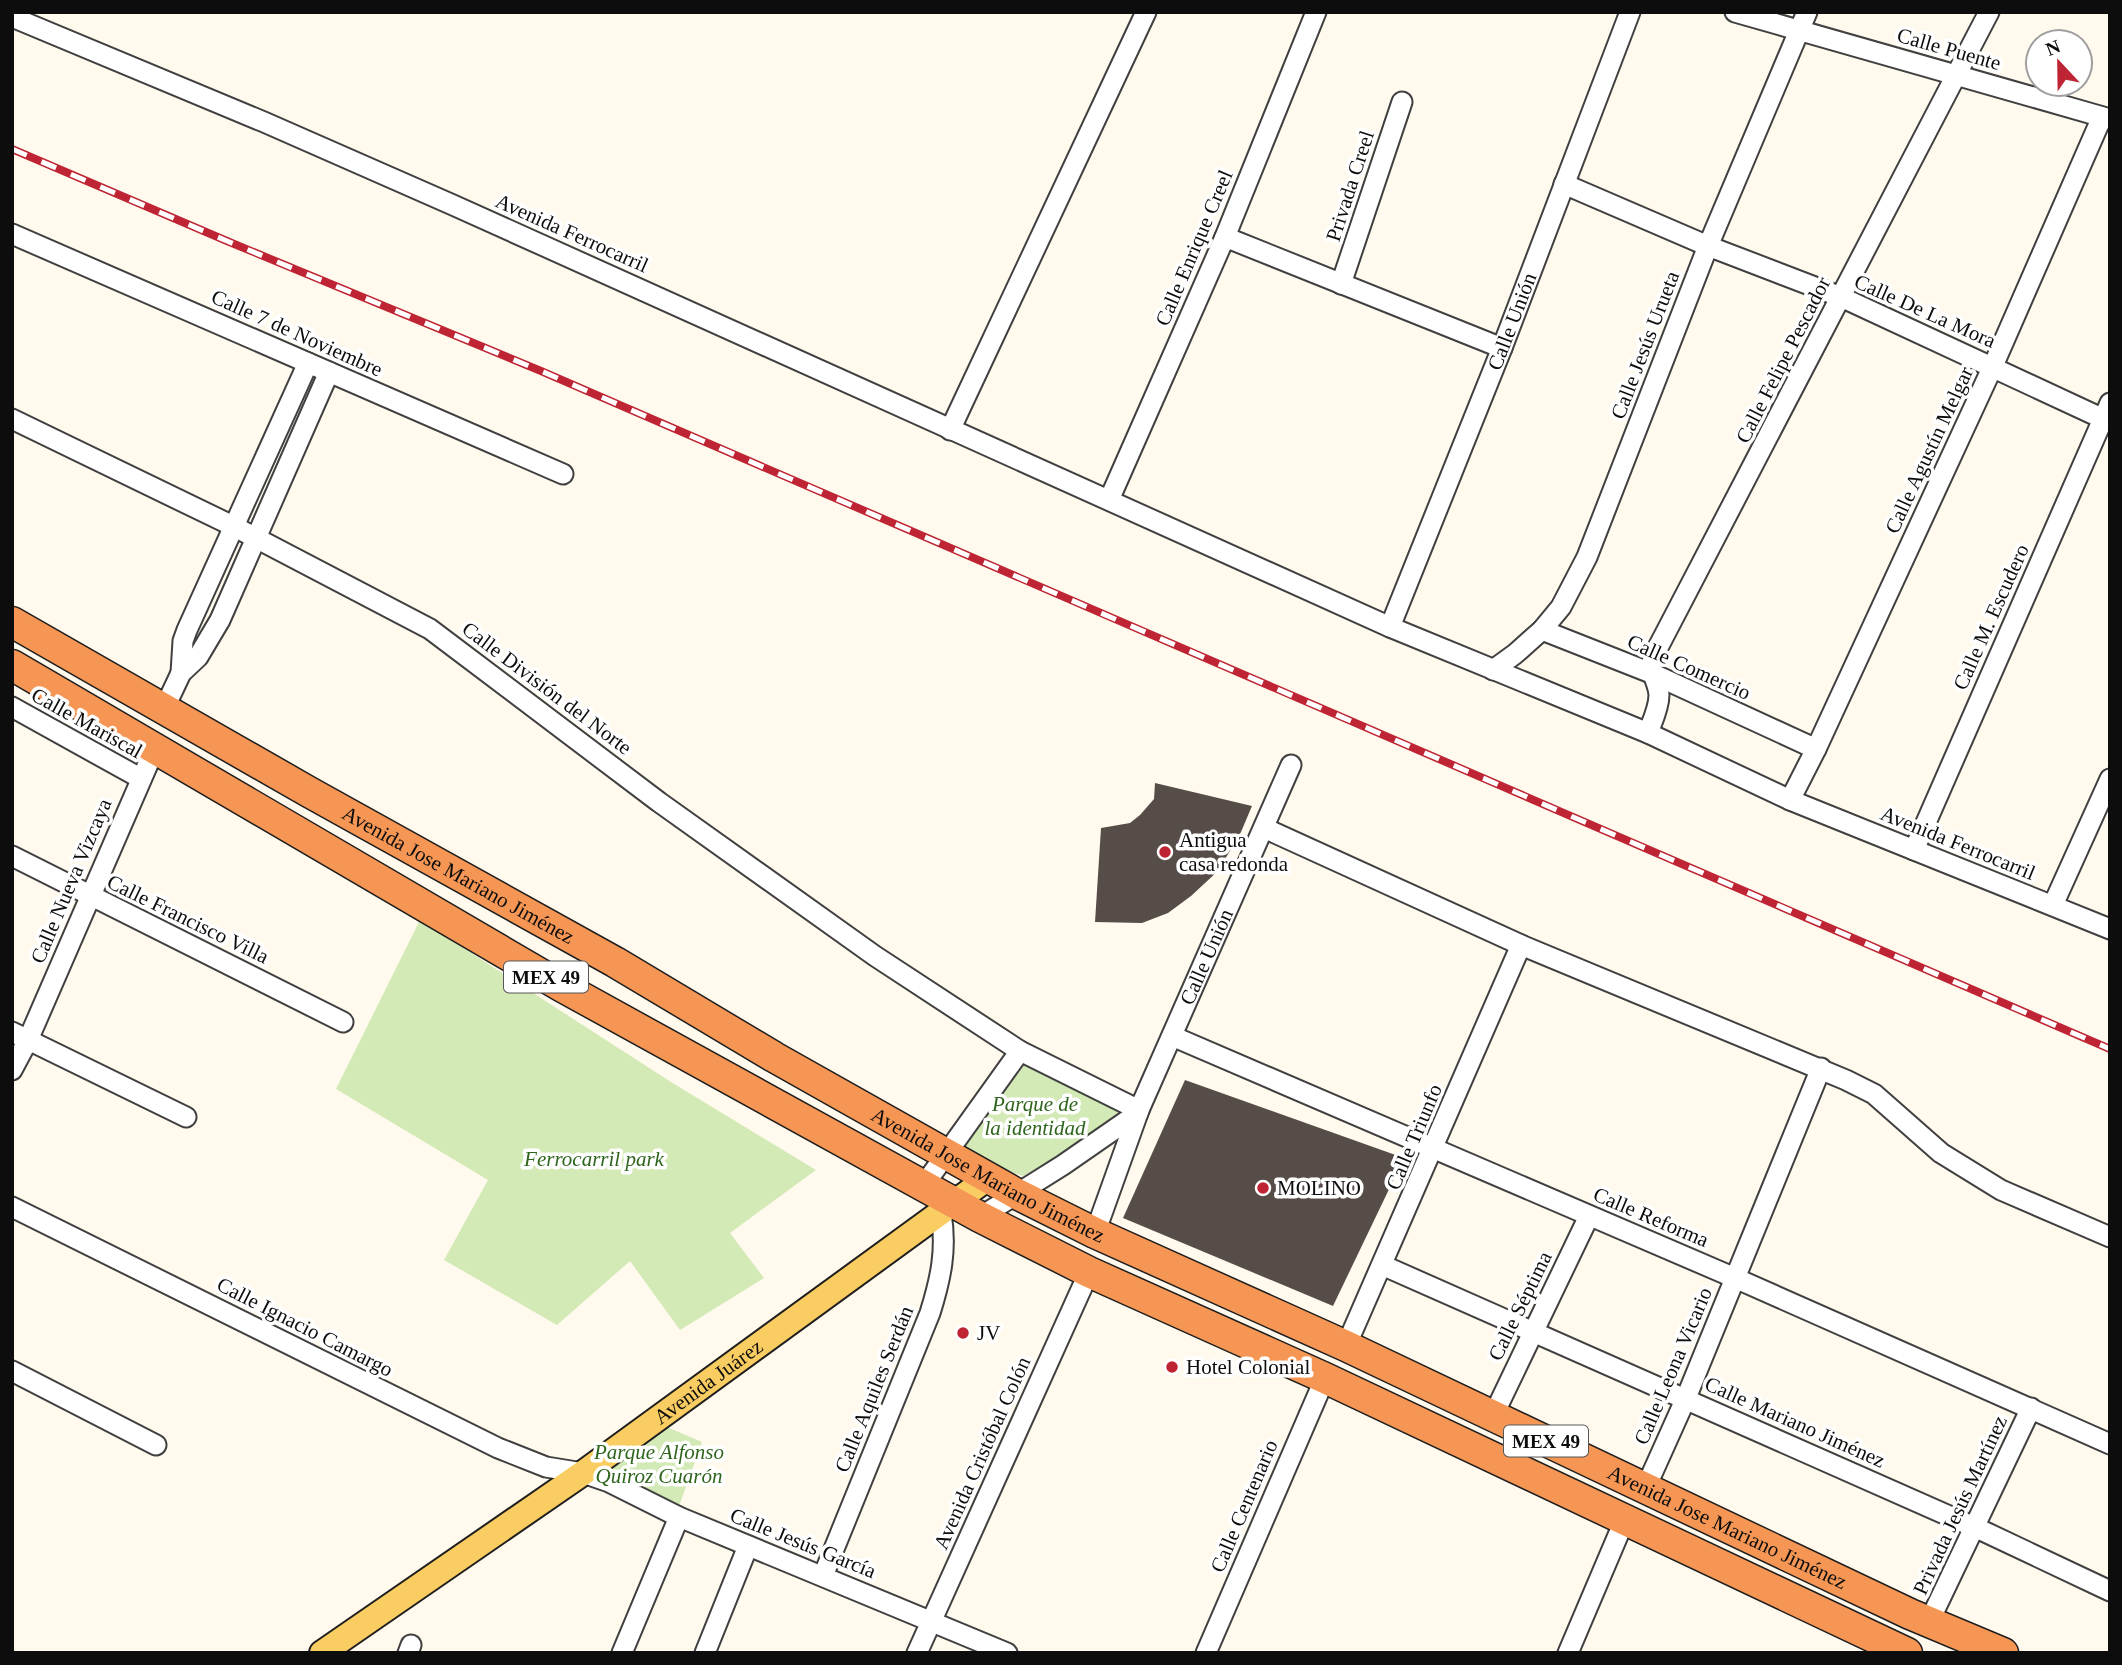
<svg xmlns="http://www.w3.org/2000/svg" width="2122" height="1665" font-family="'Times New Roman',serif">
  <rect width="100%" height="100%" fill="#fffaed"/>
  <g fill="#d3e9b6">
    <polygon points="420,920 671,1082 816,1170 730,1233 764,1278 680,1330 630,1261 557,1325 444,1260 488,1180 336,1089"/>
    <polygon points="1021,1057 1133,1113 1023,1176 953,1151"/>
    <polygon points="662,1425 702,1442 678,1509 595,1471"/>
  </g>
  <g fill="#564d49">
    <polygon points="1155,783 1252,806 1241,832 1218,871 1191,896 1168,913 1142,923 1095,922 1101,828 1130,823 1140,815 1154,799"/>
    <polygon points="1185,1080 1404,1158 1333,1306 1123,1218"/>
  </g>
  <g fill="none" stroke-linecap="round" stroke-linejoin="round">
    <defs>
      <g id="minor">
        <polyline points="1735,12 2110,119"/>
        <polyline points="12,17 264,122 453,205 1390,627 1648,733 1790,800 2110,929"/>
        <polyline points="1564,184 1708,246 1841,297 2110,422"/>
        <polyline points="12,234 563,474"/>
        <polyline points="1225,237 1502,348"/>
        <polyline points="1341,284 1402,102"/>
        <polyline points="12,419 235,527 430,629 659,802 875,956 1020,1051 1139,1110"/>
        <polyline points="950,430 1146,12"/>
        <polyline points="1109,500 1225,237 1316,12"/>
        <path id="s1" d="M1390,627L1502,348L1630,12"/>
        <polyline points="1542,630 1651,673 1816,749"/>
        <polyline points="1493,670 1515,654 1542,630 1561,607 1587,557 1708,246 1807,12"/>
        <polyline points="181,673 183,641 187,630 308,363"/>
        <polyline points="12,707 140,778"/>
        <polyline points="164,709 181,673 198,657 220,620 329,372"/>
        <path d="M1648,733C1652,722 1659,708 1659,695C1658,680 1649,675 1653,657L1989,12"/>
        <polyline points="1790,800 1816,749 1993,366 2102,117"/>
        <polyline points="1264,828 1521,945 1846,1080 1874,1094 1941,1153 2001,1190 2110,1237"/>
        <polyline points="1914,850 2110,403"/>
        <polyline points="12,856 343,1022"/>
        <polyline points="2053,905 2110,779"/>
        <polyline points="12,1032 186,1117"/>
        <polyline points="1172,1036 1735,1278 2110,1444"/>
        <polyline points="12,1070 28,1040 155,748"/>
        <polyline points="924,1185 1020,1051"/>
        <polyline points="12,1207 498,1448 546,1467 583,1473 609,1482 679,1517 1007,1653"/>
        <polyline points="980,1217 1063,1165 1138,1113"/>
        <path id="s2" d="M1095,1233L1139,1110L1291,765"/>
        <polyline points="1382,1265 1983,1531 2110,1591"/>
        <polyline points="1346,1346 1521,945"/>
        <polyline points="12,1371 156,1445"/>
        <polyline points="1493,1416 1589,1216"/>
        <polyline points="1646,1487 1686,1398 1821,1068"/>
        <path d="M823,1576L930,1313C941,1278 947,1249 941,1213"/>
        <polyline points="1929,1622 2031,1408"/>
        <polyline points="408,1653 411,1645"/>
        <polyline points="622,1653 679,1517"/>
        <polyline points="705,1653 748,1546"/>
        <polyline points="917,1653 1089,1272"/>
        <polyline points="1206,1653 1325,1378"/>
        <polyline points="1568,1653 1625,1519"/>
      </g>
      <g id="major">
        <path id="s3" d="M322,1653L583,1473L988,1178"/>
      </g>
      <g id="highway">
        <path id="s4" d="M12,622L309,792L615,962L774,1057L1017,1194L1095,1233L1346,1346L1910,1614L2003,1653"/>
        <polyline points="12,665 561,986 980,1217 1089,1272 1325,1378 1907,1653"/>
      </g>
    </defs>
    <use href="#minor" stroke="#404040" stroke-width="23"/>
    <use href="#major" stroke="#1e1e1e" stroke-width="28"/>
    <use href="#highway" stroke="#1e1e1e" stroke-width="33"/>
    <use href="#minor" stroke="#fff" stroke-width="19"/>
    <use href="#major" stroke="#facd62" stroke-width="24"/>
    <use href="#highway" stroke="#f59654" stroke-width="30"/>
    <defs>
      <polyline id="rail" points="12,149 227,241 541,371 2110,1049"/>
    </defs>
    <use href="#rail" stroke="#be2433" stroke-width="8"/>
    <use href="#rail" stroke="#fff" stroke-width="5" stroke-dasharray="16" stroke-linecap="butt"/>
  </g>
  <g fill="#be2433" stroke="#fff" stroke-width="2.5">
    <circle cx="1165" cy="852" r="7"/>
    <circle cx="1263" cy="1188" r="7"/>
    <circle cx="963" cy="1333" r="7"/>
    <circle cx="1172" cy="1367" r="7"/>
  </g>
  <g text-anchor="middle" dominant-baseline="central" stroke-width="7" stroke-linejoin="round" paint-order="stroke">
    <g fill="#fff" stroke="#565656" stroke-width="2">
      <rect x="504" y="961.5" width="84" height="31" rx="5"/>
      <rect x="1504" y="1425.5" width="84" height="31" rx="5"/>
    </g>
    <g font-size="19" font-weight="bold" fill="#0d0d0d">
      <text x="546" y="977">MEX 49</text>
      <text x="1546" y="1441">MEX 49</text>
    </g>
    <g font-size="21" fill="#0d0d0d" stroke="#fff">
      <text transform="translate(1949 49) rotate(16)">Calle Puente</text>
      <text transform="translate(1350 186) rotate(-72)">Privada Creel</text>
      <text transform="translate(572 233) rotate(24)">Avenida Ferrocarril</text>
      <text transform="translate(1194 248) rotate(-67)">Calle Enrique Creel</text>
      <text transform="translate(1925 311) rotate(24)">Calle De La Mora</text>
      <text stroke="none"><textPath href="#s1" startOffset="329">Calle Unión</textPath></text>
      <text transform="translate(297 333) rotate(24)">Calle 7 de Noviembre</text>
      <text transform="translate(1645 345) rotate(-69)">Calle Jesús Urueta</text>
      <text transform="translate(1783 360) rotate(-63)">Calle Felipe Pescador</text>
      <text transform="translate(1929 450) rotate(-65)">Calle Agustín Melgar</text>
      <text transform="translate(1991 617) rotate(-66)">Calle M. Escudero</text>
      <text transform="translate(1689 667) rotate(24)">Calle Comercio</text>
      <text transform="translate(547 688) rotate(37)">Calle División del Norte</text>
      <text transform="translate(87 723) rotate(29)">Calle Mariscal</text>
      <text transform="translate(1958 843) rotate(22)">Avenida Ferrocarril</text>
      <text stroke="none"><textPath href="#s4" startOffset="513">Avenida Jose Mariano Jiménez</textPath></text>
      <text transform="translate(71 881) rotate(-67)">Calle Nueva Vizcaya</text>
      <text transform="translate(188 919) rotate(26)">Calle Francisco Villa</text>
      <text stroke="none"><textPath href="#s2" startOffset="298">Calle Unión</textPath></text>
      <text transform="translate(1414 1137) rotate(-67)">Calle Triunfo</text>
      <text stroke="none"><textPath href="#s4" startOffset="1122">Avenida Jose Mariano Jiménez</textPath></text>
      <text transform="translate(1651 1217) rotate(23)">Calle Reforma</text>
      <text transform="translate(1520 1306) rotate(-64)">Calle Séptima</text>
      <text transform="translate(305 1327) rotate(27)">Calle Ignacio Camargo</text>
      <text transform="translate(1673 1366) rotate(-67)">Calle Leona Vicario</text>
      <text stroke="none"><textPath href="#s3" startOffset="472">Avenida Juárez</textPath></text>
      <text transform="translate(874 1389) rotate(-68)">Calle Aquiles Serdán</text>
      <text transform="translate(1795 1422) rotate(24)">Calle Mariano Jiménez</text>
      <text transform="translate(982 1453) rotate(-66)">Avenida Cristóbal Colón</text>
      <text transform="translate(1960 1505) rotate(-65)">Privada Jesús Martínez</text>
      <text transform="translate(1244 1506) rotate(-67)">Calle Centenario</text>
      <text stroke="none"><textPath href="#s4" startOffset="1941">Avenida Jose Mariano Jiménez</textPath></text>
      <text transform="translate(803 1543) rotate(22)">Calle Jesús García</text>
    </g>
    <g font-size="21" fill="#0d0d0d" stroke="#fff" text-anchor="start">
      <text x="1179" y="840">Antigua<tspan x="1179" dy="24">casa redonda</tspan></text>
      <text x="1277" y="1188">MOLINO</text>
      <text x="977" y="1333">JV</text>
      <text x="1186" y="1367">Hotel Colonial</text>
    </g>
    <g font-size="21" font-style="italic" fill="#2f651d" stroke="#fff">
      <text x="1035" y="1104">Parque de<tspan x="1035" dy="24">la identidad</tspan></text>
      <text x="594" y="1159">Ferrocarril park</text>
      <text x="659" y="1452">Parque Alfonso<tspan x="659" dy="24">Quiroz Cuarón</tspan></text>
    </g>
  </g>
  <rect width="2122" height="1665" fill="none" stroke="#0d0d0d" stroke-width="28"/>
  <g transform="translate(2059 63) rotate(338)"><circle r="33" fill="#ffffff" stroke="#9e9e9e" stroke-width="2"/>
  <path d="M0-5L12 26L0 18L-12 26Z" fill="#be2433"/>
  <text y="-10" font-size="19" font-weight="bold" text-anchor="middle" fill="#0d0d0d">N</text>
  </g>
</svg>
